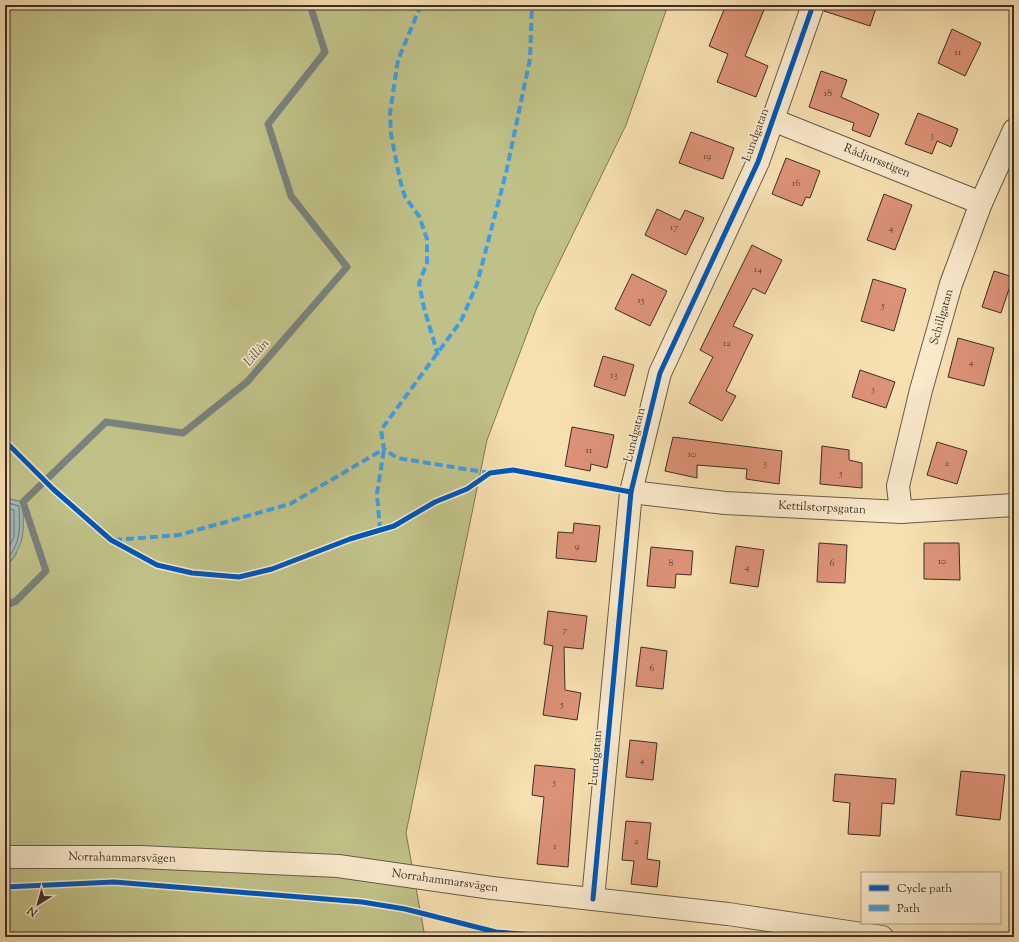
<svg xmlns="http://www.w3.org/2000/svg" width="1019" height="942" font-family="'Sorts Mill Goudy',serif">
  <rect width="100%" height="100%" fill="#f6dfb0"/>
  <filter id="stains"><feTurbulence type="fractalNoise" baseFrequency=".005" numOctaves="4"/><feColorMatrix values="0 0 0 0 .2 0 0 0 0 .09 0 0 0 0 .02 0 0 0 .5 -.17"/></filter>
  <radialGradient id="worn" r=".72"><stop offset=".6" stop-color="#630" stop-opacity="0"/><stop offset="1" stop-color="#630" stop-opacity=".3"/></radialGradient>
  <polygon fill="#c0c188" stroke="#7f7758" points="5,5 668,5 626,125 536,310 487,440 406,833 425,937 5,937 5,568 16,555 23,502 5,498"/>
  <path fill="#a1bab7" stroke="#79827d" d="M5,498L23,502C23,534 27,541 5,568Z"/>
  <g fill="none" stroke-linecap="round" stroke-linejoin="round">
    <g stroke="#70746f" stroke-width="1">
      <path d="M5,502L19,506C20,530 21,543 5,562"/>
      <polyline points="5,508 14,510 14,537 5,554"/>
    </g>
    <polyline stroke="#79827d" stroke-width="7" points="5,606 16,601 46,571 23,502 106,422 183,433 247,382 347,267 291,196 268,124 325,52 310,5"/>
  </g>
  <g fill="#dc9277" stroke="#3e2d27">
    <polygon points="726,5 766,5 745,56 768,66 756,97 717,82 728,54 709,46"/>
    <polygon points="825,5 877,5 870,26 824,11"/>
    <polygon points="952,29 981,43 965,76 938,63"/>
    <polygon points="821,71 847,80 841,97 879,114 870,137 852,130 854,123 809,107"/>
    <polygon points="918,113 958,129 951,147 937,141 932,154 905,144"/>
    <polygon points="691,132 734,148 723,179 679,163"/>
    <polygon points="786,158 820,171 810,198 806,197 802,206 772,194"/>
    <polygon points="884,194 912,205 895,250 867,240"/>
    <polygon points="657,209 680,220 685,210 704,218 686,255 645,235"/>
    <polygon points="752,245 782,260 765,294 753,288 733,326 753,335 726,391 736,396 722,421 689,403 713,357 700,350"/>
    <polygon points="994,271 1013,277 1001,313 982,307"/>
    <polygon points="632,274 667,291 650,326 615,309"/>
    <polygon points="873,279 906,289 894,331 861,321"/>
    <polygon points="958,338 994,348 984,386 948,377"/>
    <polygon points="603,356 634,365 625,396 594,386"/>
    <polygon points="860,370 895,382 886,408 852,397"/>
    <polygon points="572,427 614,435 607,468 591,464 590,471 565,466"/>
    <polygon points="673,437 782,451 779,484 746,479 747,469 697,465 697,478 665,471"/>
    <polygon points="937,442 967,451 957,484 927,475"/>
    <polygon points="822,446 849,450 849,460 862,463 862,488 820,484"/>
    <polygon points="574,523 600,526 596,562 556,558 558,532 573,533"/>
    <polygon points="819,543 847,545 845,583 817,582"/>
    <polygon points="924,543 959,543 960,580 924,579"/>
    <polygon points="736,546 764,550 758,587 730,583"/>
    <polygon points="651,547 693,551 691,575 676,574 675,588 647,586"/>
    <polygon points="548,611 587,616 583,649 564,647 565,690 581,693 577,720 543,715 553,646 544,644"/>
    <polygon points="641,647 667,651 663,689 636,686"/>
    <polygon points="630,740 657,743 653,780 626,777"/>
    <polygon points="535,765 575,769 568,867 537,864 544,797 532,795"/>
    <polygon points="961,771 1005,775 1000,820 956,815"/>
    <polygon points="835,774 896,779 894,804 882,803 880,836 848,834 850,803 833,801"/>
    <polygon points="626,821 651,823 647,859 660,861 657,887 631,884 634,861 622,860"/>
  </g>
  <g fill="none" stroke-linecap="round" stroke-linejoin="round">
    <defs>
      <g id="minor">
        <polyline points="773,120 981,203"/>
        <polyline points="631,492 725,503 901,512 1014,505"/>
        <polyline points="901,512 898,486 921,390 951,284 981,203 1014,130"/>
        <polyline points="5,857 140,857 338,866 492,888 728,914 882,937"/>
        <polyline points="593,899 631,492 660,373 758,162 813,5"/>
      </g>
    </defs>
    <use href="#minor" stroke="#6c5a49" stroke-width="24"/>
    <use href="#minor" stroke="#f9eacc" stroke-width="22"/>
    <g stroke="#3f9de0" stroke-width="4" stroke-dasharray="8 4" stroke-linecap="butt">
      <polyline points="421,5 398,60 390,113 391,134 400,180 405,197 419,216 427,239 427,263 419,283 424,308 438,355"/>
      <polyline points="490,473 397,458 384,449 381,430 461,321 477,284 506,173 530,59 532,5"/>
      <polyline points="380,530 377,494 384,449"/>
      <polyline points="114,540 179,535 290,504 384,449"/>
    </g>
    <defs>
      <g id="cycleway">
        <polyline points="5,441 53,489 111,540 157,565 192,573 239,577 272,569 350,539 394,526 435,502 467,489 490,473 513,470 631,492"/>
        <polyline points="5,887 114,882 362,902 405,909 496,932 564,937"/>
        <polyline points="593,899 631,492 660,373 758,162 813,5"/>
      </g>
    </defs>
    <use href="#cycleway" stroke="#f9eacc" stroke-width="8"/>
    <use href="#cycleway" stroke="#0057b8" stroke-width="5"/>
  </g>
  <g text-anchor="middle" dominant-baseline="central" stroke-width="3.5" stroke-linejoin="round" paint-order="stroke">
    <g font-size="10" fill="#66463b">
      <text x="958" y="52">11</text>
      <text x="828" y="93">18</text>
      <text x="932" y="135">3</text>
      <text x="707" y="156">19</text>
      <text x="796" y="183">16</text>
      <text x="674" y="227">17</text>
      <text x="891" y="228">4</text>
      <text x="758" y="269">14</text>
      <text x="641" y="300">15</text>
      <text x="883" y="305">5</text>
      <text x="727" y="343">12</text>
      <text x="971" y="362">4</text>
      <text x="614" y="375">13</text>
      <text x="873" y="389">3</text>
      <text x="589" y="450">11</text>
      <text x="692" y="454">10</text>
      <text x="765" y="463">3</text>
      <text x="947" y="463">2</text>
      <text x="841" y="473">5</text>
      <text x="577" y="546">9</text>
      <text x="942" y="561">10</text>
      <text x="671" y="563">8</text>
      <text x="832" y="563">6</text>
      <text x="747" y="567">4</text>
      <text x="565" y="630">7</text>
      <text x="652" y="668">6</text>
      <text x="562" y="704">5</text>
      <text x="642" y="760">4</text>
      <text x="554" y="782">3</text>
      <text x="636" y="841">2</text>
      <text x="555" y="846">1</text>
    </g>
    <g font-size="12" fill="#3e2d27" stroke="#f9eacc">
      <text transform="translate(756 135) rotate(-70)">Lundgatan</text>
      <text transform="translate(877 161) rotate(22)">Rådjursstigen</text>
      <text transform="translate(942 317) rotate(-74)">Schillgatan</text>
      <text transform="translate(635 435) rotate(-76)">Lundgatan</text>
      <text transform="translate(822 508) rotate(3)">Kettilstorpsgatan</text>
      <text transform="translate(596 758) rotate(-85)">Lundgatan</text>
      <text transform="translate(122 858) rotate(1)">Norrahammarsvägen</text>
      <text transform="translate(445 881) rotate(8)">Norrahammarsvägen</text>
    </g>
    <g font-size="13" font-style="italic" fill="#57504b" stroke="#f9eacc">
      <text transform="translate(257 353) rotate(-49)">Lillån</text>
    </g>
  </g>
  <rect width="1019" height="942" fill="none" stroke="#f6dfb0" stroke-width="20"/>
  <rect x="6" y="6" width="1007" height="930" fill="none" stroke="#3e2d27" stroke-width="2"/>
  <rect x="10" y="10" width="999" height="922" fill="none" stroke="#3e2d27"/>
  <rect x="861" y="872" width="140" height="52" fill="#f9eacc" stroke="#ae9e8a"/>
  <rect x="869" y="885" width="20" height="6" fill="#0057b8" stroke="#ae9e8a"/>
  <text x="897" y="892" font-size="12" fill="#3e2d27">Cycle path</text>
  <rect x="869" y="905" width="20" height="6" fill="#3f9de0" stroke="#ae9e8a"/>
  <text x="897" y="912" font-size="12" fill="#3e2d27">Path</text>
  <g transform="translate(38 904) rotate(217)" stroke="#f9eacc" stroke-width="3" paint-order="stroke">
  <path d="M0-3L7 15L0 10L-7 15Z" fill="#3e2d27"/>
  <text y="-6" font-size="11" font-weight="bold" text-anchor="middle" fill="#3e2d27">N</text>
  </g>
  <rect width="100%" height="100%" filter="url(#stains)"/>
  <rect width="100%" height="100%" fill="url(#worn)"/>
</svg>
